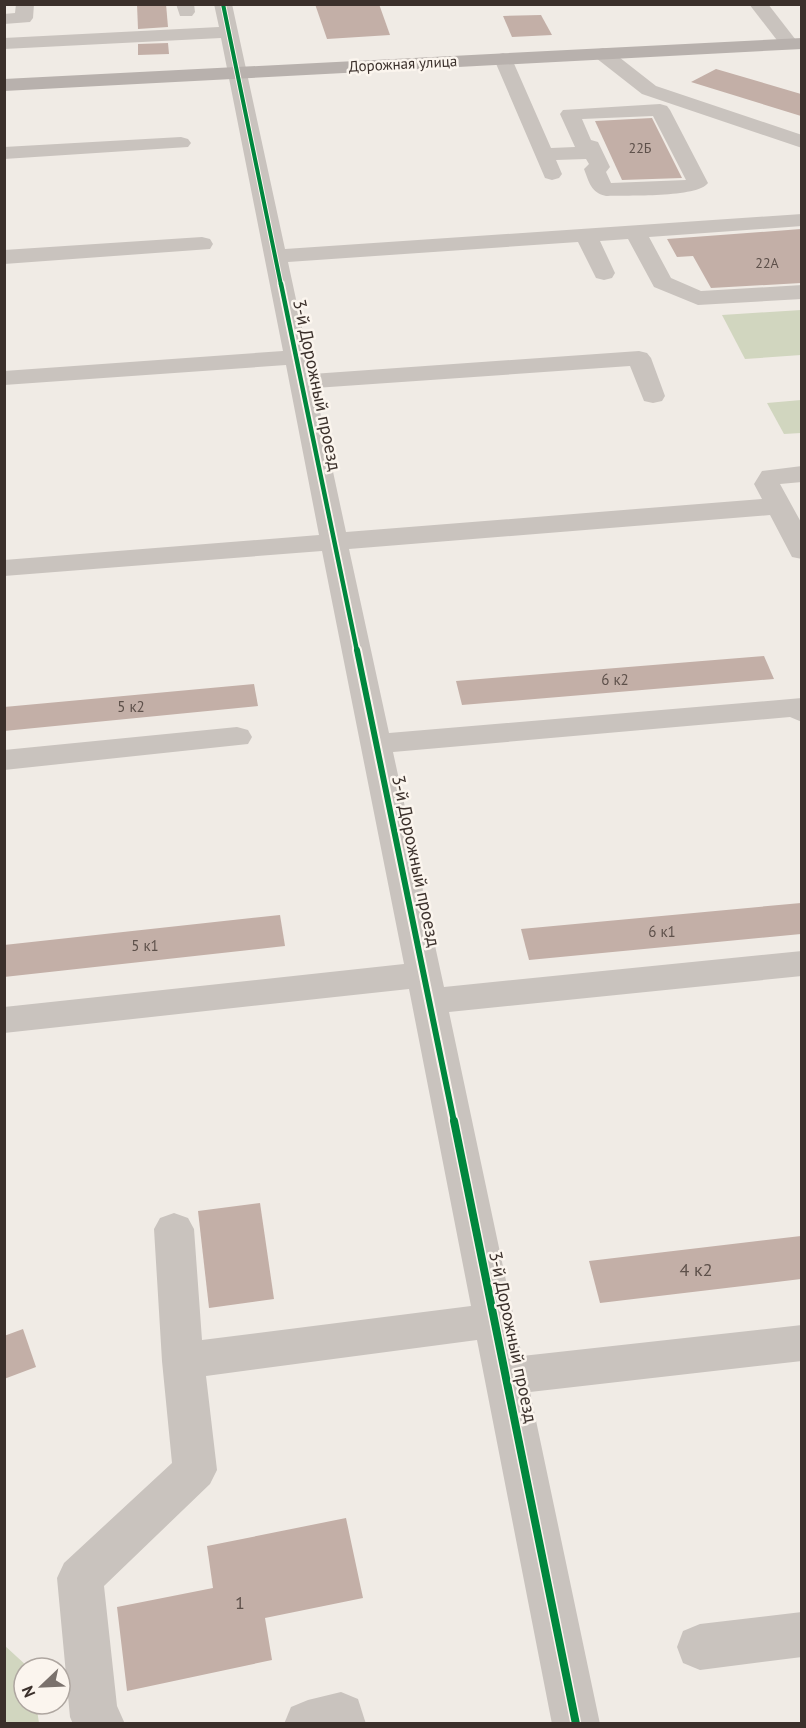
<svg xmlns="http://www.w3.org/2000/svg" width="806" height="1728" viewBox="0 0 806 1728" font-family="'PT Sans',sans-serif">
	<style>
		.green { fill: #d1d6bf }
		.building { fill: #c3afa7 }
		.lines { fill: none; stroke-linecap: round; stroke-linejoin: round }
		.minor { fill: #c9c3be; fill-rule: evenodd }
		.major { fill: #b8b1ad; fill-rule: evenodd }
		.cycleway-far3-casing { stroke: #fbf5ee; stroke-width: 6 }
		.cycleway-far2-casing { stroke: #fbf5ee; stroke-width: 8 }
		.cycleway-far1-casing { stroke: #fbf5ee; stroke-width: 10 }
		.cycleway-casing { stroke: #fbf5ee; stroke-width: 11 }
		.cycleway-far3 { stroke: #00873e; stroke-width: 4 }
		.cycleway-far2 { stroke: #00873e; stroke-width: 4.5 }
		.cycleway-far1 { stroke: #00873e; stroke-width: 6 }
		.cycleway { stroke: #00873e; stroke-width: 8 }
		.labels { text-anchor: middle; stroke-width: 5; stroke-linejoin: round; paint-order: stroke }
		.far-number-label { font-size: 14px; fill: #5d504a }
		.far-street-label { font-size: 15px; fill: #3b302b; stroke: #fbf5ee }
		.number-label { font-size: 15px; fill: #5d504a }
		.street-label { font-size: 18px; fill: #3b302b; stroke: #fbf5ee }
		.near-number-label { font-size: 18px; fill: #5d504a }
	</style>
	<rect width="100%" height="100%" fill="#f0ebe5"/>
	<g class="green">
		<path d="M 801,310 L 801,355 L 745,359 L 722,315 Z"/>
		<path d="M 801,400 L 801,433 L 784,434 L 767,403 Z"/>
		<path d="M 4,1645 L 28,1667 L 24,1668 L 24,1704 L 36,1704 L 39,1723 L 5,1723 Z"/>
	</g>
	<g class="building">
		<path d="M 137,4 L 166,4 L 168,27 L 138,29 Z"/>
		<path d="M 315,4 L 379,4 L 390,35 L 327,39 Z"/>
		<path d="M 541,15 L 552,35 L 512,37 L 503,16 Z"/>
		<path d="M 168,43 L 169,54 L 138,55 L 138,44 Z"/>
		<path d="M 716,69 L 801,94 L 801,116 L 691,82 Z"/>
		<path d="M 652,118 L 682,178 L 622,180 L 595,121 Z"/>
		<path d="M 801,229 L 801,283 L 711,288 L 693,256 L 677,257 L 667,239 Z"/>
		<path d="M 764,656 L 774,679 L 462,705 L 456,681 Z"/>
		<path d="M 254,684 L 258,706 L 4,731 L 4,707 Z"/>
		<path d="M 801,903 L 801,934 L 529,960 L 521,929 Z"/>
		<path d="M 280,915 L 285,946 L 4,977 L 4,945 Z"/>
		<path d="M 260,1203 L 274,1299 L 209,1308 L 198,1211 Z"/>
		<path d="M 801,1236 L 801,1279 L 600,1303 L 589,1261 Z"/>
		<path d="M 23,1329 L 36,1367 L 4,1379 L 4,1336 Z"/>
		<path d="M 346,1518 L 363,1598 L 265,1618 L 272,1660 L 127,1691 L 117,1607 L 213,1588 L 207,1546 Z"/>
	</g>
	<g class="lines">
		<g class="minor">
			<path d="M 16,4 L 34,4 L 33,18 L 30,22 L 4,24 L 4,14 L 15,13 Z"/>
			<path d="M 176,4 L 194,4 L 195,12 L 192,16 L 180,16 Z"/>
			<path d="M 214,4 L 232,4 L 285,249 L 802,214 L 802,226 L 649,237 L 671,278 L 701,291 L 802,285 L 802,299 L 698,305 L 654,287 L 628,239 L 600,241 L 615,273 L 612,278 L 604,280 L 596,278 L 578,242 L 288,262 L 312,374 L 639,351 L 647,353 L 651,358 L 665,396 L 662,401 L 653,403 L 644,401 L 630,366 L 315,388 L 346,532 L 762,499 L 754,484 L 762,471 L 802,466 L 802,482 L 780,484 L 802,524 L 802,559 L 792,557 L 770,515 L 349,549 L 389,733 L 802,698 L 802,722 L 790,717 L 393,752 L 444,987 L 802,951 L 802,976 L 449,1012 L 522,1356 L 802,1325 L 802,1361 L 530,1392 L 600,1724 L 552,1724 L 477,1340 L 206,1376 L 217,1470 L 210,1484 L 104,1586 L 117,1706 L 125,1724 L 73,1724 L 70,1717 L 57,1578 L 64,1563 L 172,1463 L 162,1361 L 154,1229 L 160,1218 L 174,1213 L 188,1218 L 194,1229 L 202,1340 L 471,1306 L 409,989 L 4,1033 L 4,1007 L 404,964 L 322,551 L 4,576 L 4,560 L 319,535 L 286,365 L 4,385 L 4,371 L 283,351 L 221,38 L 4,49 L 4,38 L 219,27 Z"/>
			<path d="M 749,4 L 768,4 L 799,44 L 797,48 L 783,48 Z"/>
			<path d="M 603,48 L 610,50 L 656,86 L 802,135 L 802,148 L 642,94 L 596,58 L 594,54 L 596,50 Z"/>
			<path d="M 503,53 L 510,55 L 512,59 L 551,148 L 575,147 L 560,114 L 563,110 L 660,104 L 667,106 L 670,110 L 708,183 C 698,198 626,195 606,196 C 591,193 589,182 584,169 L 589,164 L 586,159 L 556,160 L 562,174 L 559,178 L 552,180 L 545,178 L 494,59 L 496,55 ZM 653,116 L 686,180 L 611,183 L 606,172 L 610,167 L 598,142 L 591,140 L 582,119 Z"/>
			<path d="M 181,137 L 188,139 L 191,143 L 188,147 L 4,159 L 4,147 Z"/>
			<path d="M 202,237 L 210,239 L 213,244 L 210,249 L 4,264 L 4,250 Z"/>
			<path d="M 237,727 L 248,730 L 252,737 L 248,744 L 4,770 L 4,750 Z"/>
			<path d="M 802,1612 L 802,1657 L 700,1670 L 683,1663 L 677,1647 L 683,1631 L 700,1624 Z"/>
			<path d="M 341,1692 L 358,1699 L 366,1724 L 284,1724 L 291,1707 L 308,1700 Z"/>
		</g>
		<path class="major" d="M 802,38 L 802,49 L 4,91 L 4,79 Z"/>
		<g class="cycleway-far3-casing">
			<path id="cycleway-far3" d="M 223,4 L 281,285"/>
		</g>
		<g class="cycleway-far2-casing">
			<path id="cycleway-far2" d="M 281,284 L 357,651"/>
		</g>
		<g class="cycleway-far1-casing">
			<path id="cycleway-far1" d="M 357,650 L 454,1122"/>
		</g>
		<g class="cycleway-casing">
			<path id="cycleway" d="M 454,1121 L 576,1724"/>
		</g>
		<use href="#cycleway-far3" class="cycleway-far3"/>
		<use href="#cycleway-far2" class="cycleway-far2"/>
		<use href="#cycleway-far1" class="cycleway-far1"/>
		<use href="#cycleway" class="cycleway"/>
	</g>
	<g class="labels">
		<g class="far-number-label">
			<text x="640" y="153">22Б</text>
			<text x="767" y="268">22А</text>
		</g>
		<g class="far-street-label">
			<text transform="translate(403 64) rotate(-3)" y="5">Дорожная улица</text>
		</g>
		<g class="number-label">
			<text x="615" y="685">6 к2</text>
			<text x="131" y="712">5 к2</text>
			<text x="662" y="937">6 к1</text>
			<text x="145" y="951">5 к1</text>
		</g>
		<g class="street-label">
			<text transform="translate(317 385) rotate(78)" y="6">3-й Дорожный проезд</text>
			<text transform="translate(416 861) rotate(78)" y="6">3-й Дорожный проезд</text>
			<text transform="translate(513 1337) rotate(78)" y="6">3-й Дорожный проезд</text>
		</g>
		<g class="near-number-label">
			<text x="696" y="1276">4 к2</text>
			<text x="240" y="1609">1</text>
		</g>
	</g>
	<rect width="806" height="1728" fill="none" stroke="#3b302b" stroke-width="12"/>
	<g transform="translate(42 1686) rotate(247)"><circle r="28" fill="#fbf5ee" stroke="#aea6a0" stroke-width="1.5"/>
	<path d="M0-4.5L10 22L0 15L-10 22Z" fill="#7a716c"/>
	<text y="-9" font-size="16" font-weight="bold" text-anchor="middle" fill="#3b302b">N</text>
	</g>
</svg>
